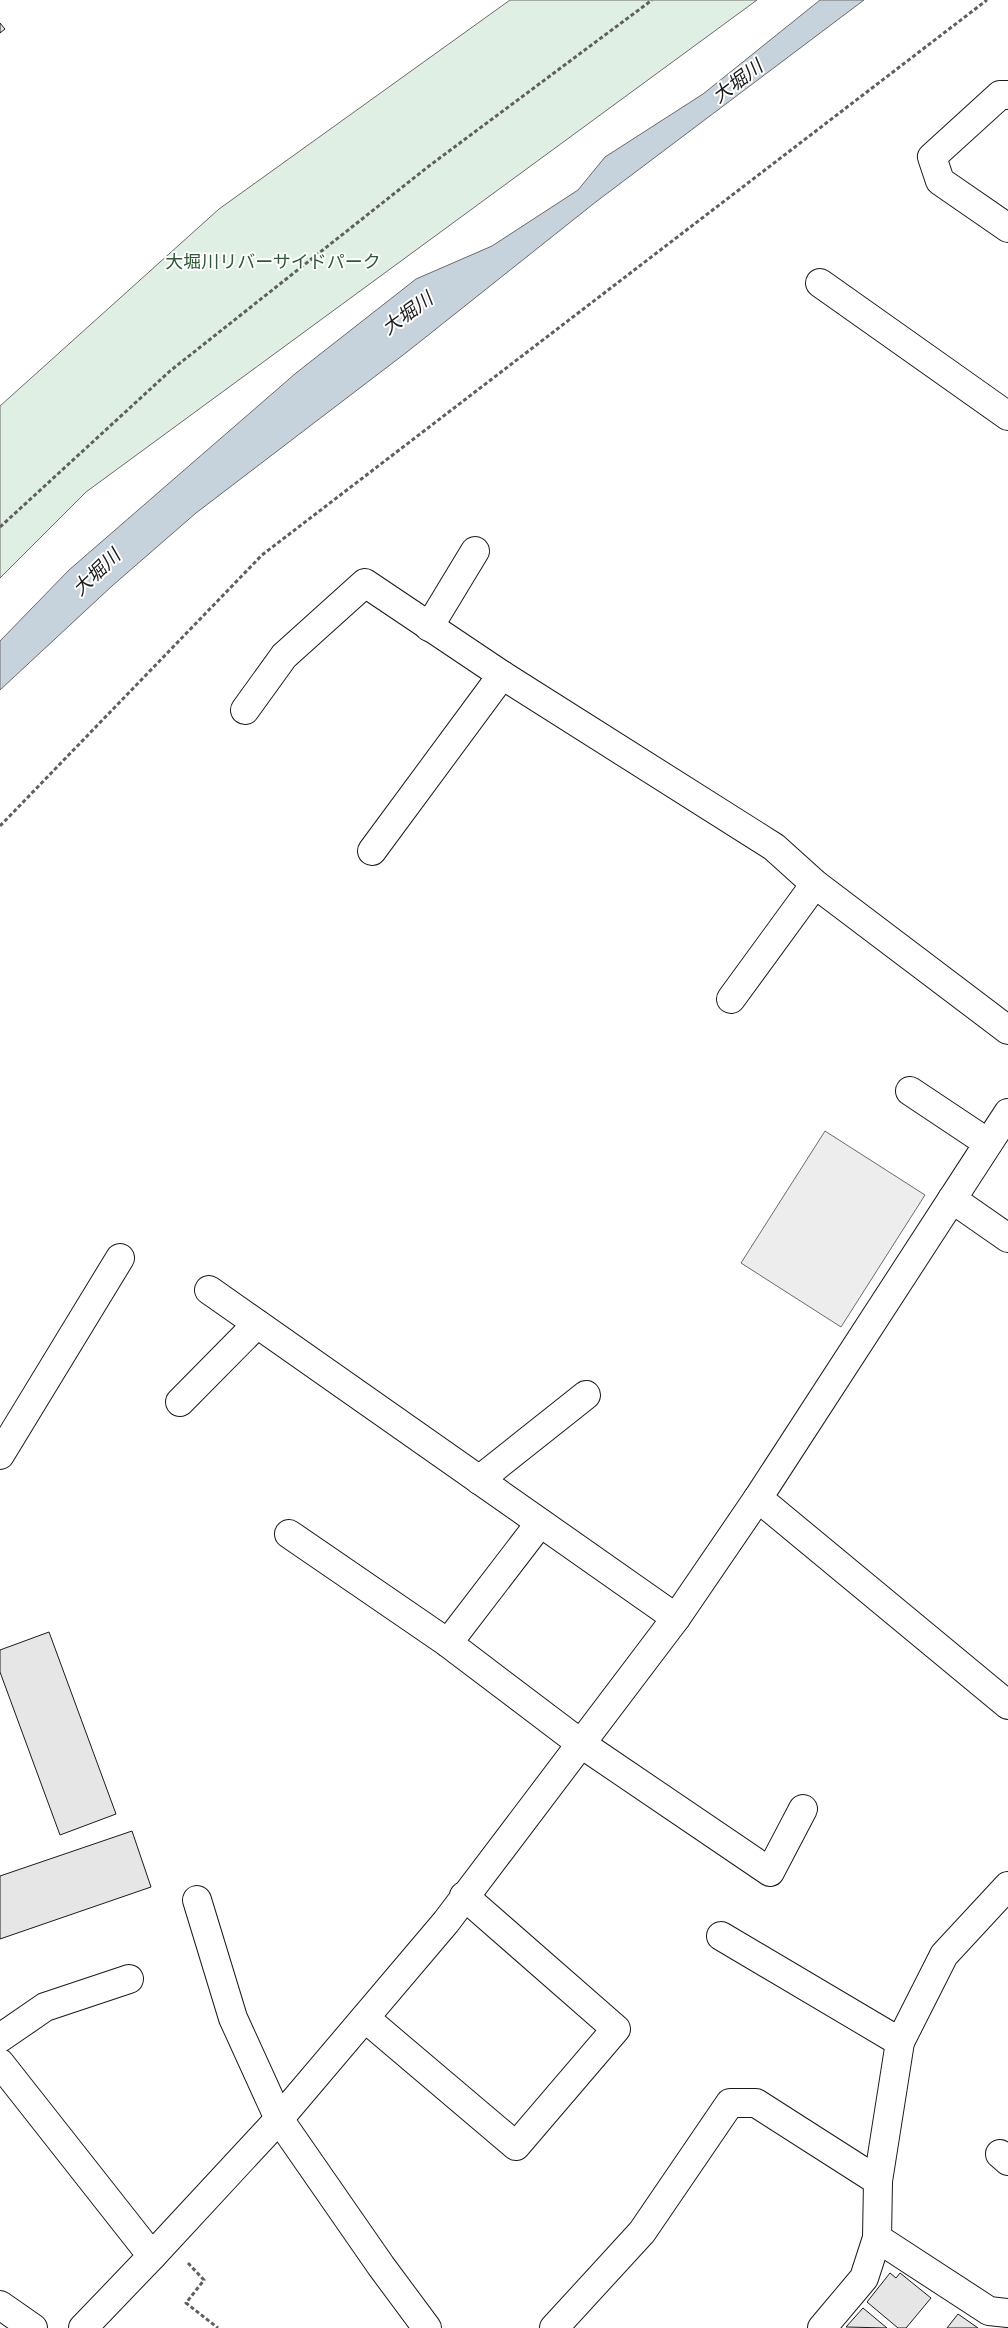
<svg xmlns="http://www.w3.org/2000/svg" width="1008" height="2328" viewBox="0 0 1008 2328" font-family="Ubuntu,'Noto Sans JP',sans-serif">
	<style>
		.green { fill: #e0efe3; stroke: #6a6a6a }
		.parking { fill: #ededed; stroke: #6a6a6a }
		.water { fill: #c6d2dc; stroke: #6a6a6a }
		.building { fill: #e6e6e6; stroke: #1a1a1a }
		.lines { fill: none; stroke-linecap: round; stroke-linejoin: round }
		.minor-casing { stroke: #1a1a1a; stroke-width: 30 }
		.path { stroke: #5f5f5f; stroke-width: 3; stroke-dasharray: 4 2.5; stroke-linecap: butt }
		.minor { stroke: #fff; stroke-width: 28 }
		.labels { text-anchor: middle; stroke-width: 4; stroke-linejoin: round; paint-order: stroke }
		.park-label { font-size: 18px; fill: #2b5a34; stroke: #fff }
		.water-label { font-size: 19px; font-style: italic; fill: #1a1a1a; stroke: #fff }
	</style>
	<rect width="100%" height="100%" fill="#fff"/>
	<path class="green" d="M 510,0 L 757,0 L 86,492 L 0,578 L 0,406 L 219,209 Z"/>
	<path class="parking" d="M 825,1131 L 925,1195 L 841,1327 L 741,1263 Z"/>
	<path class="water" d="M 820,0 L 864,0 L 597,201 L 407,352 L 196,513 L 112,586 L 0,690 L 0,641 L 69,570 L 296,373 L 416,279 L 492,246 L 578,190 L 605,157 L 703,94 Z"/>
	<g class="building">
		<path d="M 0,23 L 5,29 L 0,33 Z"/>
		<path d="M 49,1632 L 116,1814 L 60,1835 L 0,1672 L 0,1650 Z"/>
		<path d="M 132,1831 L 151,1887 L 0,1939 L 0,1876 Z"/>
		<path d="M 890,2273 L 896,2278 L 900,2273 L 931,2298 L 906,2328 L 898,2328 L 867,2302 Z"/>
		<path d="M 863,2308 L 887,2328 L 846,2327 Z"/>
		<path d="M 958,2314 L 978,2328 L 947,2328 Z"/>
	</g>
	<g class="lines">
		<g class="minor-casing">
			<g id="minor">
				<path d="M 1008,95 L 1000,95 L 932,157 L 940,181 L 1008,228"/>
				<path d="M 820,283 L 1008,416"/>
				<path d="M 429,627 L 475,551"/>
				<path d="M 245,710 L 284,656 L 365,583 L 502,675 L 774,847 L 815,884 L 1008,1030"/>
				<path d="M 372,851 L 502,675"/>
				<path d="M 731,999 L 815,884"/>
				<path d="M 910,1091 L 988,1143"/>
				<path d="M 952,1199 L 1008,1238"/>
				<path d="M 209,1290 L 676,1618"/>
				<path d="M 180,1402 L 257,1324"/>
				<path d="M 0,1455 L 120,1258"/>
				<path d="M 479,1480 L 586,1395"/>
				<path d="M 758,1498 L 1008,1705"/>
				<path d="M 289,1534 L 448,1643 L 580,1743 L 770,1872 L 803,1809"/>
				<path d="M 448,1643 L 540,1523"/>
				<path d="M 197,1900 L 233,2018 L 279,2119 L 381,2266 L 427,2328"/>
				<path d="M 721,1936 L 900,2042"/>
				<path d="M 365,2018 L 516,2146 L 616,2029 L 464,1896"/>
				<path d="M 0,2038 L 45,2007 L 129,1979"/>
				<path d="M 0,2063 L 152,2256"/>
				<path d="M 1000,2154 L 1008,2161"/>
				<path d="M 877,2238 L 989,2311 L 1008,2313"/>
				<path d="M 0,2305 L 33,2328"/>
				<path d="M 83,2328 L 152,2256 L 279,2119 L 446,1922 L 676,1618 L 758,1498 L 1008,1113"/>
				<path d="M 554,2328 L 642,2232 L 730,2103 L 756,2103 L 878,2181"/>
				<path d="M 822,2328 L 864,2278 L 877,2238 L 878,2181 L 900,2042 L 944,1955 L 1008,1886"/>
			</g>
		</g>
		<g class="path">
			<path d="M 0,527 L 170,371 L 429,166 L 652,0"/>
			<path d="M 0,826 L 262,555 L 987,0"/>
			<path d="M 188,2263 L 204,2280 L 186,2303 L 218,2328"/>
		</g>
		<use href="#minor" class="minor"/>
	</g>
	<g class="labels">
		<g class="park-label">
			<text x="273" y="268">大堀川リバーサイドパーク</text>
		</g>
		<g class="water-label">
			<text transform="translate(737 81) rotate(-37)" y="7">大堀川</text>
			<text transform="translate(407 313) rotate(-36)" y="7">大堀川</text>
			<text transform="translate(96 572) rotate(-44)" y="7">大堀川</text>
		</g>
	</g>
</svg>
